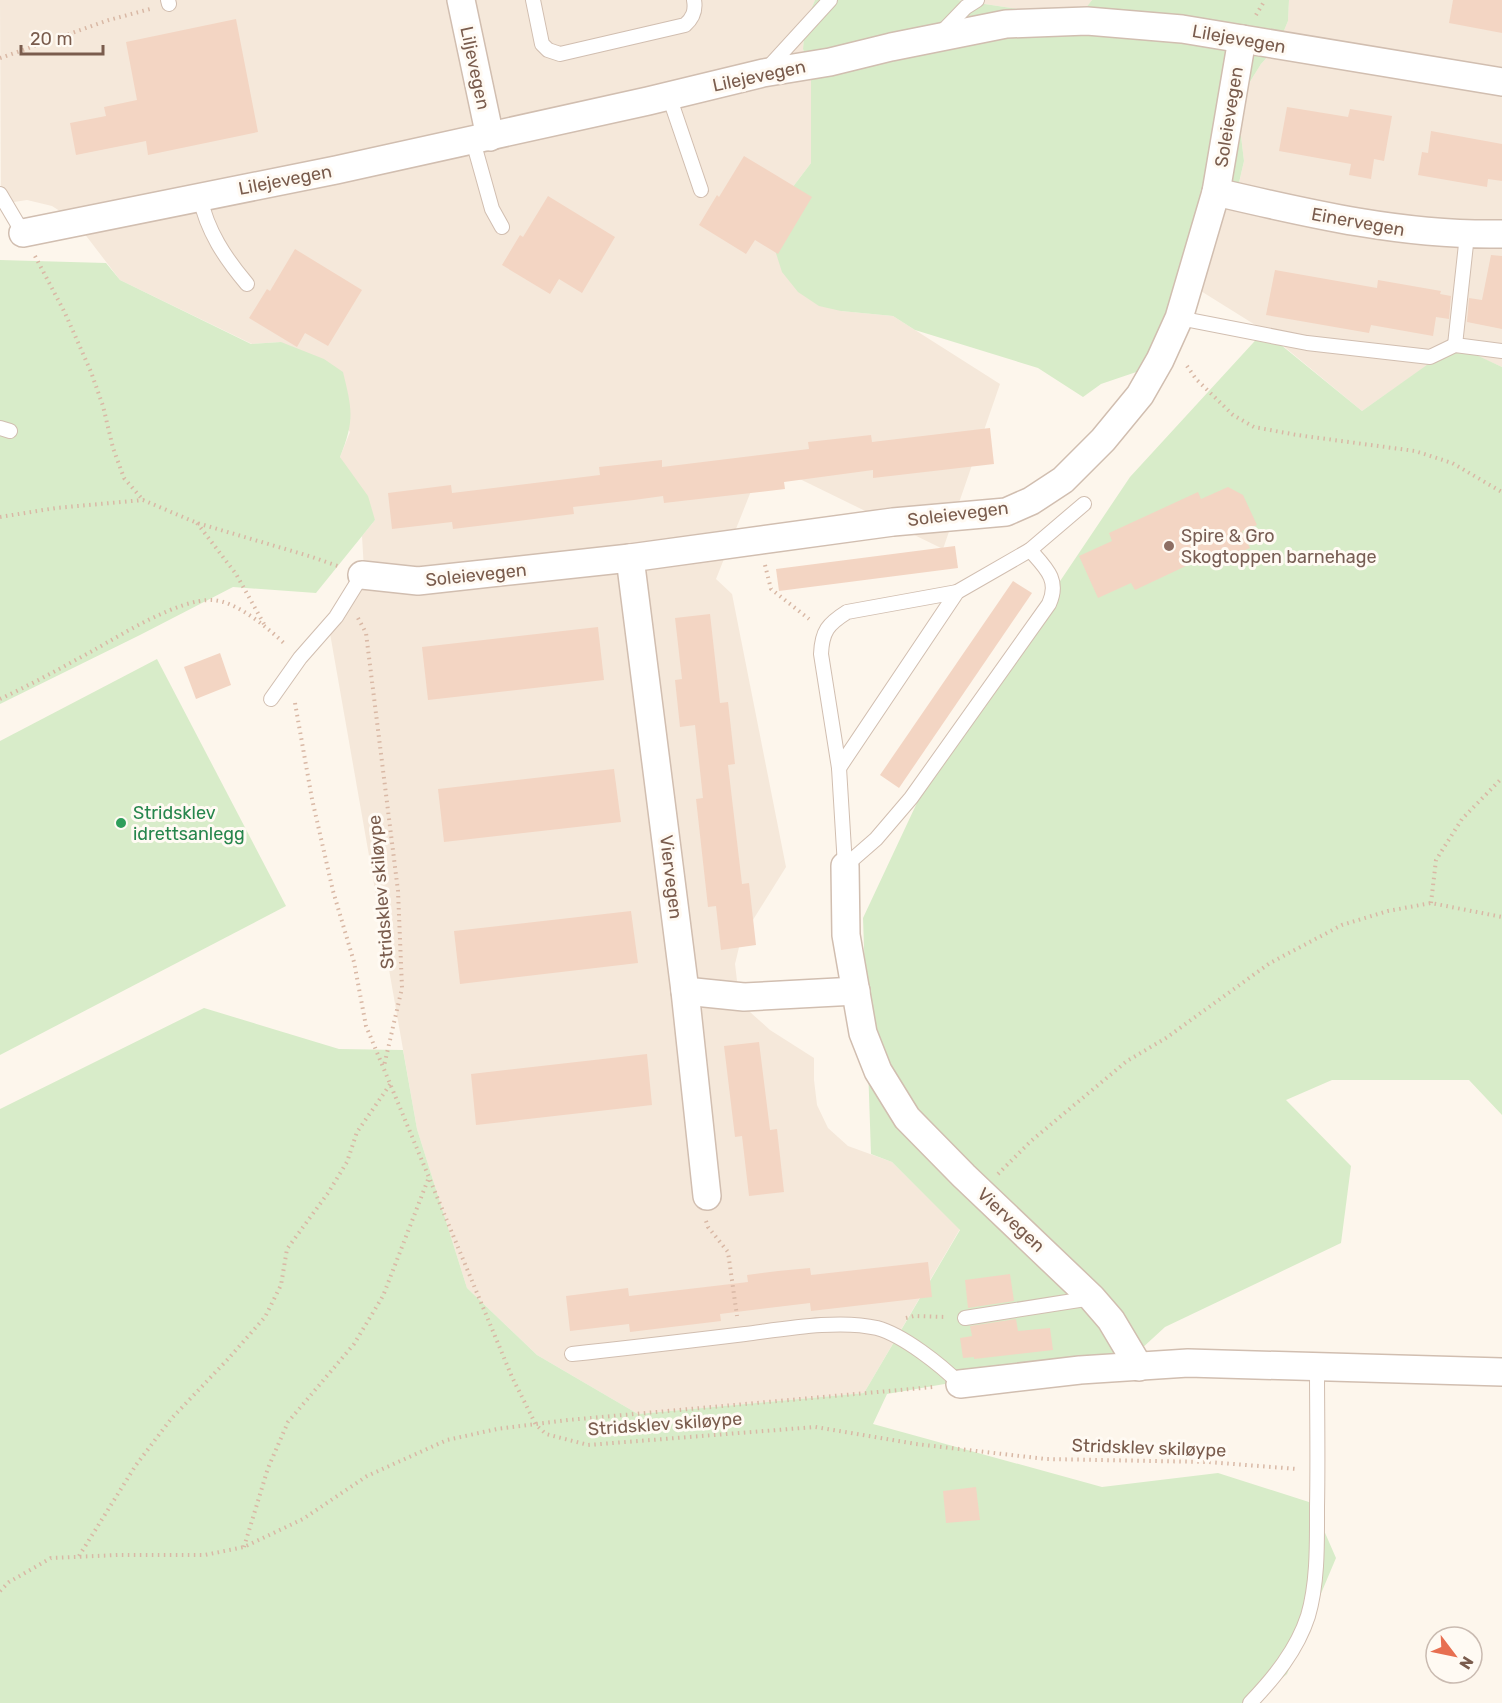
<svg xmlns="http://www.w3.org/2000/svg" width="1502" height="1703" viewBox="0 0 1502 1703" font-family="Rubik,sans-serif">
	<style>
		.residential { fill: #f5e8da }
		.green { fill: #d8ecc9 }
		.building { fill: #f3d5c3 }
		.lines { fill: none; stroke-linecap: round; stroke-linejoin: round }
		.lane-casing { stroke: #d1beb0; stroke-width: 16 }
		.street-casing { stroke: #d1beb0; stroke-width: 30 }
		.path { stroke: #d9b8a5; stroke-width: 4; stroke-dasharray: 1.5 4.5; stroke-linecap: butt }
		.lane { stroke: #fff; stroke-width: 14 }
		.street { stroke: #fff; stroke-width: 27 }
		.education-dot { fill: #8d6e63; stroke: #fffaf3; stroke-width: 2 }
		.leisure-dot { fill: #2e9e5b; stroke: #fffaf3; stroke-width: 2 }
		.labels { text-anchor: middle; stroke-width: 6; stroke-linejoin: round; paint-order: stroke }
		.street-label { font-size: 18px; fill: #7a5c4d; stroke: #fffaf3 }
		.education-label { font-size: 18px; fill: #785e54; stroke: #fffaf3; text-anchor: start }
		.leisure-label { font-size: 18px; fill: #27864d; stroke: #fffaf3; text-anchor: start }
	</style>
	<rect width="100%" height="100%" fill="#fdf6ec"/>
	<g class="residential">
		<path d="M 0,0 L 815,0 L 805,24 L 803,49 L 811,74 L 811,163 L 789,192 L 841,311 L 893,316 L 1000,384 L 943,549 L 763,461 L 716,579 L 732,594 L 786,867 L 741,939 L 735,964 L 738,989 L 750,1012 L 770,1030 L 814,1058 L 814,1080 L 817,1105 L 828,1128 L 848,1146 L 892,1162 L 960,1229 L 864,1393 L 638,1414 L 537,1355 L 467,1288 L 417,1129 L 328,622 L 364,570 L 362,536 L 375,520 L 340,457 L 350,432 L 281,342 L 252,344 L 120,280 L 74,220 L 52,206 L 27,200 L 1,204 Z"/>
		<path d="M 958,0 L 1092,0 L 1079,18 Z"/>
		<path d="M 1289,0 L 1502,0 L 1502,367 L 1455,346 L 1362,411 L 1265,331 L 1188,283 L 1209,232 L 1238,187 L 1244,161 L 1241,136 L 1230,114 L 1261,64 L 1278,45 L 1288,21 Z"/>
	</g>
	<g class="green">
		<path d="M 815,0 L 958,0 L 1078,18 L 1092,0 L 1289,0 L 1288,21 L 1278,45 L 1261,64 L 1230,114 L 1241,136 L 1244,161 L 1238,187 L 1220,214 L 1151,367 L 1101,384 L 1083,397 L 1038,368 L 915,330 L 893,316 L 841,311 L 819,306 L 798,292 L 782,272 L 774,247 L 789,192 L 811,163 L 811,74 L 803,49 L 805,24 Z"/>
		<path d="M 0,260 L 106,263 L 120,280 L 251,344 L 281,342 L 324,359 L 343,372 C 352,409 355,420 340,457 L 368,496 L 375,520 L 316,593 L 233,587 L 140,635 L 0,704 Z"/>
		<path d="M 1264,331 L 1362,411 L 1455,345 L 1502,367 L 1502,1115 L 1469,1080 L 1332,1080 L 1286,1100 L 1351,1166 L 1341,1243 L 1165,1327 L 1140,1350 L 887,1394 L 873,1424 L 1102,1487 L 1218,1473 L 1312,1503 L 1336,1558 L 1287,1674 L 1253,1703 L 0,1703 L 0,1109 L 204,1008 L 339,1049 L 403,1050 L 417,1129 L 467,1288 L 537,1355 L 638,1414 L 864,1393 L 960,1230 L 892,1162 L 871,1154 L 863,918 L 930,775 L 1130,477 Z"/>
		<path d="M 157,659 L 286,906 L 0,1055 L 0,741 Z"/>
	</g>
	<g class="building">
		<path d="M 1453,0 L 1502,0 L 1502,33 L 1449,23 Z"/>
		<path d="M 236,19 L 258,132 L 148,155 L 146,141 L 76,155 L 70,123 L 106,116 L 104,107 L 137,100 L 126,42 Z"/>
		<path d="M 1287,107 L 1348,117 L 1350,109 L 1392,116 L 1384,161 L 1374,159 L 1371,179 L 1349,175 L 1351,164 L 1279,151 Z"/>
		<path d="M 1431,131 L 1502,144 L 1502,181 L 1488,179 L 1487,187 L 1418,175 L 1422,152 L 1428,153 Z"/>
		<path d="M 744,156 L 812,197 L 778,254 L 755,240 L 746,254 L 699,225 L 717,195 L 719,197 Z"/>
		<path d="M 548,196 L 615,237 L 582,293 L 559,279 L 550,294 L 502,265 L 520,235 L 523,237 Z"/>
		<path d="M 295,249 L 362,290 L 328,346 L 305,333 L 297,347 L 249,318 L 267,289 L 270,291 Z"/>
		<path d="M 1491,255 L 1502,256 L 1502,329 L 1467,322 L 1469,298 L 1482,300 Z"/>
		<path d="M 1275,270 L 1377,288 L 1378,280 L 1441,291 L 1440,294 L 1451,296 L 1449,319 L 1436,317 L 1433,336 L 1371,325 L 1369,333 L 1266,315 Z"/>
		<path d="M 990,428 L 994,464 L 873,478 L 873,470 L 784,482 L 785,489 L 664,503 L 663,496 L 634,500 L 573,507 L 574,514 L 453,529 L 452,522 L 392,529 L 388,493 L 451,485 L 452,493 L 600,475 L 599,467 L 662,460 L 662,467 L 809,449 L 808,442 L 871,435 L 872,442 Z"/>
		<path d="M 1228,487 L 1243,495 L 1257,525 L 1242,531 L 1250,548 L 1226,558 L 1222,549 L 1135,590 L 1131,583 L 1098,598 L 1079,556 L 1112,541 L 1109,533 L 1198,492 L 1201,499 Z"/>
		<path d="M 955,546 L 958,568 L 779,591 L 776,569 Z"/>
		<path d="M 1013,581 L 1032,593 L 899,788 L 880,775 Z"/>
		<path d="M 710,614 L 720,703 L 728,702 L 735,764 L 728,765 L 742,884 L 749,883 L 756,945 L 721,950 L 716,906 L 708,907 L 696,799 L 703,798 L 695,725 L 680,727 L 675,680 L 682,679 L 675,618 Z"/>
		<path d="M 598,627 L 604,680 L 428,700 L 422,647 Z"/>
		<path d="M 220,653 L 231,685 L 196,699 L 184,667 Z"/>
		<path d="M 614,769 L 621,822 L 444,842 L 438,789 Z"/>
		<path d="M 631,911 L 638,963 L 460,984 L 454,931 Z"/>
		<path d="M 759,1042 L 770,1130 L 777,1129 L 784,1192 L 749,1196 L 742,1136 L 735,1137 L 724,1046 Z"/>
		<path d="M 647,1054 L 652,1105 L 476,1125 L 471,1074 Z"/>
		<path d="M 928,1262 L 932,1297 L 811,1311 L 810,1303 L 720,1314 L 721,1321 L 630,1332 L 629,1324 L 570,1331 L 566,1296 L 628,1288 L 629,1296 L 748,1282 L 747,1275 L 778,1271 L 810,1268 L 811,1275 Z"/>
		<path d="M 1010,1274 L 1014,1301 L 968,1308 L 965,1280 Z"/>
		<path d="M 1016,1319 L 1018,1331 L 1050,1328 L 1053,1350 L 974,1359 L 974,1357 L 963,1358 L 960,1338 L 972,1336 L 970,1326 Z"/>
		<path d="M 976,1487 L 980,1520 L 946,1523 L 943,1491 Z"/>
	</g>
	<g class="lines">
		<g class="lane-casing">
			<g id="lane">
				<path d="M 168,0 L 169,4"/>
				<path d="M 533,0 L 542,44 L 548,50 L 560,54 L 685,25 C 693,18 696,11 694,0"/>
				<path d="M 940,34 L 966,7 L 977,0"/>
				<path d="M 767,69 L 830,0"/>
				<path d="M 669,96 L 701,190"/>
				<path d="M 473,141 L 492,209 L 502,227"/>
				<path d="M 0,194 L 23,233"/>
				<path d="M 200,197 C 207,231 225,258 247,284"/>
				<path d="M 1179,318 L 1307,343 L 1430,357 L 1455,345 L 1502,351"/>
				<path d="M 1455,345 L 1467,235"/>
				<path d="M 0,428 L 10,431"/>
				<path d="M 271,699 L 300,658 L 336,617 L 362,575"/>
				<path d="M 839,768 L 957,592 L 1030,550 L 1084,504"/>
				<path d="M 845,866 L 876,839 L 911,798 L 1049,604 C 1060,580 1046,568 1030,550"/>
				<path d="M 845,866 L 839,768 L 821,654 C 822,631 828,624 847,612 L 957,592"/>
				<path d="M 965,1318 L 1092,1298"/>
				<path d="M 572,1354 C 629,1348 687,1341 745,1334 C 784,1329 839,1319 877,1328 C 903,1335 941,1365 960,1384"/>
				<path d="M 1250,1703 C 1274,1678 1297,1650 1308,1616 C 1318,1582 1317,1542 1317,1507 C 1318,1460 1317,1413 1317,1365"/>
			</g>
		</g>
		<g class="street-casing">
			<g id="street">
				<path d="M 461,0 L 490,137"/>
				<path d="M 1216,192 C 1310,214 1405,236 1502,234"/>
				<path d="M 23,233 L 336,170 L 648,101 L 763,73 L 830,62 L 891,47 L 1006,24 L 1087,21 L 1182,29 L 1502,82"/>
				<path d="M 630,558 L 685,991 L 707,1196"/>
				<path d="M 362,575 L 418,581 L 630,558 L 893,522 L 1006,512 L 1031,501 L 1063,480 L 1103,440 L 1140,395 L 1160,360 L 1179,318 L 1216,192 L 1242,39"/>
				<path d="M 845,866 L 846,935 L 863,1033 L 878,1071 L 907,1118 L 964,1176 L 1092,1298 L 1111,1320 L 1139,1367"/>
				<path d="M 685,991 L 744,997 L 856,991"/>
				<path d="M 960,1384 L 1080,1370 L 1188,1363 L 1502,1372"/>
			</g>
		</g>
		<g class="path">
			<path d="M 1256,15 L 1265,0"/>
			<path d="M 0,58 L 109,20 L 150,9"/>
			<path d="M 35,256 L 65,313 L 91,372 L 103,406 L 113,448 L 124,478 L 143,500"/>
			<path d="M 1187,366 L 1196,379 L 1233,415 L 1254,427 L 1297,435 L 1415,451 L 1452,463 L 1502,492"/>
			<path d="M 0,517 L 56,508 L 143,500 L 197,523 L 309,556 L 338,566"/>
			<path d="M 197,523 L 236,574 L 264,624"/>
			<path d="M 765,565 L 771,589 L 809,619"/>
			<path d="M 358,618 L 366,633 L 398,891 L 402,988 L 384,1066"/>
			<path d="M 0,699 C 32,684 63,667 94,650 C 124,633 179,599 212,600 C 237,601 269,629 286,645"/>
			<path d="M 295,703 L 312,799 L 333,891 L 354,962 L 366,1026 L 512,1377 L 536,1425 L 546,1434 L 588,1445 L 815,1427 L 916,1444 L 1046,1459 L 1208,1462 L 1297,1469"/>
			<path d="M 1431,903 L 1436,860 L 1462,819 L 1502,778"/>
			<path d="M 998,1174 L 1031,1141 L 1127,1061 L 1166,1038 L 1270,963 L 1342,925 L 1388,911 L 1431,903 L 1502,917"/>
			<path d="M 706,1221 L 708,1227 L 728,1252 L 737,1316"/>
			<path d="M 906,1318 L 914,1316 L 946,1317"/>
			<path d="M 244,1547 L 268,1468 L 288,1422 L 354,1344 L 383,1296 L 429,1177"/>
			<path d="M 79,1556 L 136,1465 L 171,1419 L 229,1358 L 265,1317 L 281,1285 L 287,1249 L 328,1193 L 347,1162 L 357,1132 L 391,1083"/>
			<path d="M 0,1591 L 9,1582 L 51,1558 L 118,1555 L 205,1555 L 244,1547 L 303,1519 L 367,1476 L 447,1440 L 497,1429 L 568,1420 L 933,1387"/>
		</g>
		<use href="#lane" class="lane"/>
		<use href="#street" class="street"/>
	</g>
	<circle class="education-dot" cx="1169" cy="546" r="6"/>
	<circle class="leisure-dot" cx="121" cy="823" r="6"/>
	<g class="labels">
		<g class="street-label">
			<text transform="translate(1239 39) rotate(10)" y="6">Lilejevegen</text>
			<text transform="translate(475 68) rotate(78)" y="6">Liljevegen</text>
			<text transform="translate(759 76) rotate(-12)" y="6">Lilejevegen</text>
			<text transform="translate(1229 117) rotate(-81)" y="6">Soleievegen</text>
			<text transform="translate(285 180) rotate(-11)" y="6">Lilejevegen</text>
			<text transform="translate(1358 222) rotate(10)" y="6">Einervegen</text>
			<text transform="translate(958 514) rotate(-7)" y="6">Soleievegen</text>
			<text transform="translate(476 575) rotate(-6)" y="6">Soleievegen</text>
			<text transform="translate(671 877) rotate(83)" y="6">Viervegen</text>
			<text transform="translate(381 892) rotate(-95)" y="6">Stridsklev skiløype</text>
			<text transform="translate(1011 1220) rotate(43)" y="6">Viervegen</text>
			<text transform="translate(665 1424) rotate(-4)" y="6">Stridsklev skiløype</text>
			<text transform="translate(1149 1448) rotate(2)" y="6">Stridsklev skiløype</text>
		</g>
		<g class="education-label">
			<text x="1181" y="542">Spire &amp; Gro<tspan x="1181" dy="21">Skogtoppen barnehage</tspan></text>
		</g>
		<g class="leisure-label">
			<text x="133" y="819">Stridsklev<tspan x="133" dy="21">idrettsanlegg</tspan></text>
		</g>
	</g>
	<g transform="translate(1454 1655) rotate(122)"><circle r="28" fill="#fffaf3" stroke="#cabbb1" stroke-width="1.5"/>
	<path d="M0-4.5L10 22L0 15L-10 22Z" fill="#e76f51"/>
	<text y="-9" font-size="16" font-weight="bold" text-anchor="middle" fill="#7a5c4d">N</text>
	</g>
	<path d="M21 45v9h82v-9" fill="none" stroke="#7a5c4d" stroke-width="3"/>
	<text x="30" y="45" font-size="18" fill="#7a5c4d" stroke="#fffaf3" stroke-width="4.5" paint-order="stroke">20 m</text>
</svg>
